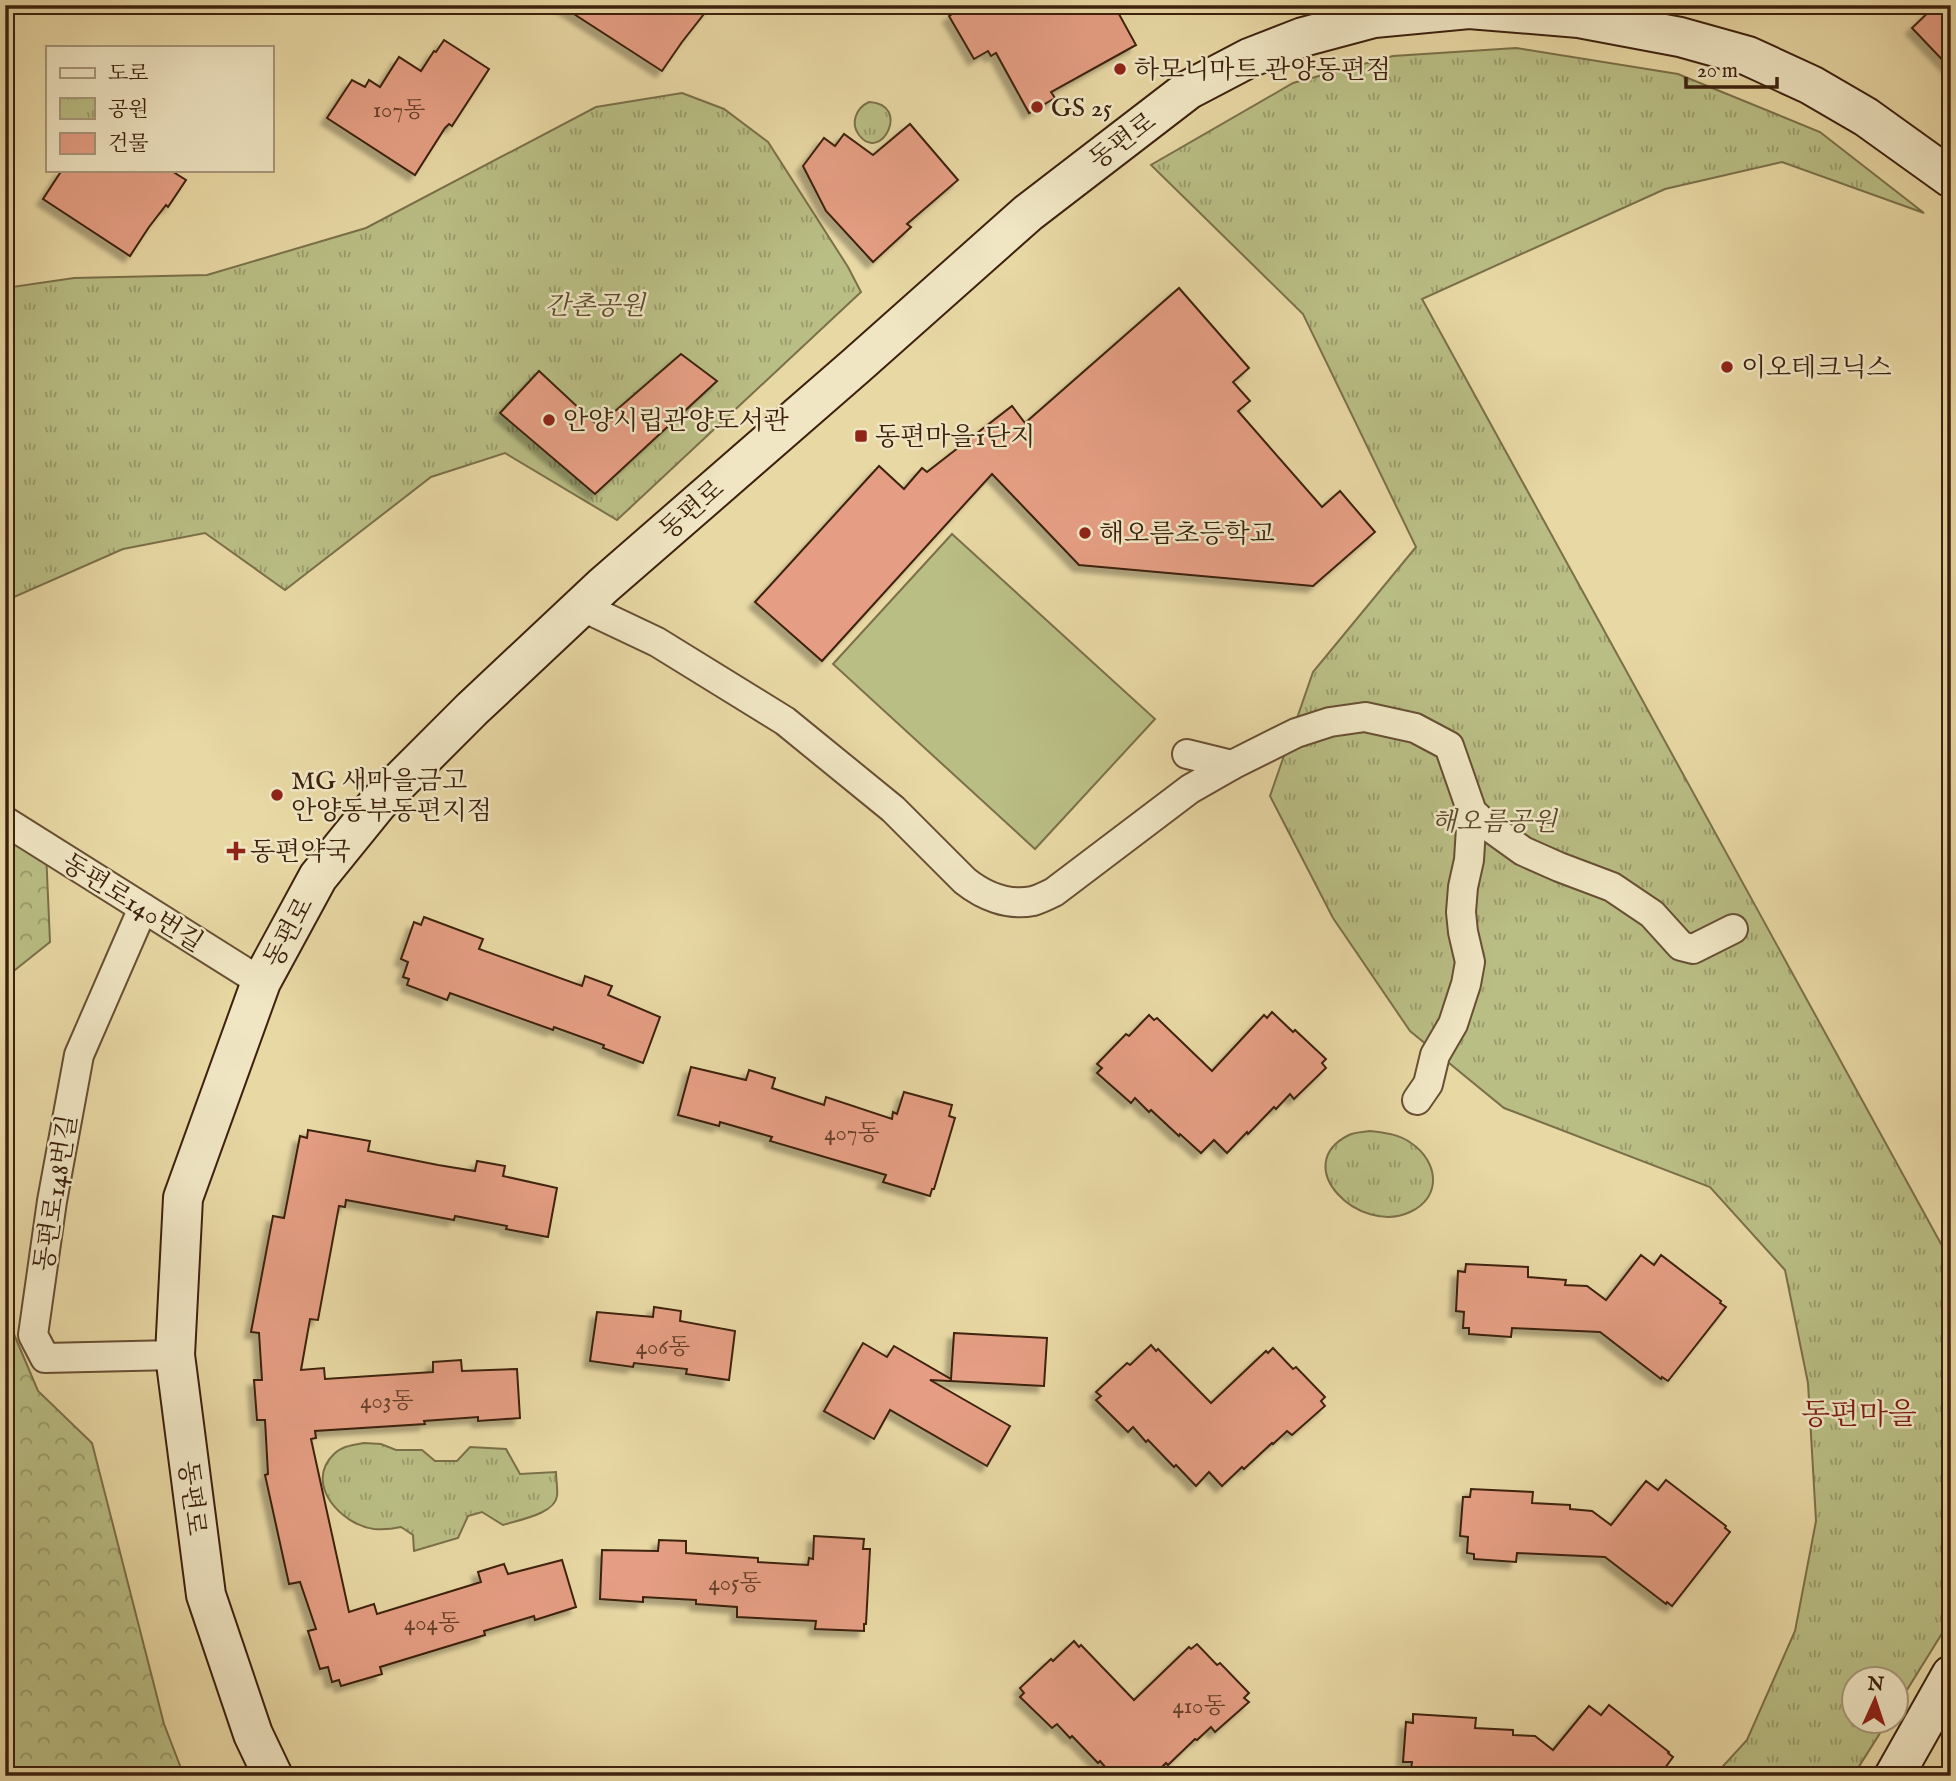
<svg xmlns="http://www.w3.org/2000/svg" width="1956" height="1781" viewBox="0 0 1956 1781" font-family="'IM FELL English','Noto Serif KR',serif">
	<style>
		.forest { fill: url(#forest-crowns); stroke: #7b7049; stroke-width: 2 }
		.park { fill: url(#park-tufts); stroke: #7b7049; stroke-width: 2 }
		.pitch { fill: #b9be84; stroke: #7b7049; stroke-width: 2 }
		.building { fill: #e59e83; stroke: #3d210e; stroke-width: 2; filter: url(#shadow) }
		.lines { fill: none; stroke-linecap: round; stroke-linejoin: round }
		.street-casing { stroke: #684f34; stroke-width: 32 }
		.secondary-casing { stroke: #3d210e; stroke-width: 42 }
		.street { stroke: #f0e6c4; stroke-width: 28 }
		.secondary { stroke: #f0e6c4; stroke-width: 38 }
		.poi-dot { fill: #8f2418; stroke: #f0e6c4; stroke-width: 2.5 }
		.labels { text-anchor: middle; stroke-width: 5; stroke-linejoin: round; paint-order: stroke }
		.number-label { font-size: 23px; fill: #67402b }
		.poi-label { font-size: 26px; fill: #3d210e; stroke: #f0e6c4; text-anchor: start }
		.street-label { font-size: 26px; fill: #3d210e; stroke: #f0e6c4 }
		.park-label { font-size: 26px; font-style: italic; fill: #5c482c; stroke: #f0e6c4 }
		.quarter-label { font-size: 30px; fill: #7a1f14; stroke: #f0e6c4 }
	</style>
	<defs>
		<pattern id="forest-crowns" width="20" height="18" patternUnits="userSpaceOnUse" patternTransform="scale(1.75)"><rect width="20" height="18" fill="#b9be84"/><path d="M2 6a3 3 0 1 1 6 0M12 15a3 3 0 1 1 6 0" fill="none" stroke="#989a6a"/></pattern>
		<pattern id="park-tufts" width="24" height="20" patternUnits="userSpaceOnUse" patternTransform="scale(1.75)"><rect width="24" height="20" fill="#b9be84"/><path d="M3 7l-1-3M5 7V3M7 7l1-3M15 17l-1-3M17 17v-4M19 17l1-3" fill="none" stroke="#989a6a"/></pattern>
		<filter id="shadow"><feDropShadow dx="-6" dy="6" stdDeviation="2" flood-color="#0004"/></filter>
	</defs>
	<rect width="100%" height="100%" fill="#e8d8a4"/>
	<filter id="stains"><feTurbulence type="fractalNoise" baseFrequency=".00286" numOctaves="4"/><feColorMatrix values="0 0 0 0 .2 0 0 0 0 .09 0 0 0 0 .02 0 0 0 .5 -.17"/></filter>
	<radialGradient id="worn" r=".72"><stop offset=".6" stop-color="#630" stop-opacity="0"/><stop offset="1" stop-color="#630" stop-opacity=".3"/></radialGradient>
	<g class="forest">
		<path d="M 5,830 L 46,851 L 50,942 L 5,978 Z"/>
		<path d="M 5,1313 L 38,1391 L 92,1443 L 164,1724 L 184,1776 L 5,1776 Z"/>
	</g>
	<g class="park">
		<path d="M 1516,48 L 1678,74 L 1820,132 L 1924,213 L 1782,162 L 1665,189 L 1422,299 L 1951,1262 L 1951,1619 L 1897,1706 L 1896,1680 L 1854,1680 L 1854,1722 L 1887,1722 L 1853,1776 L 1714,1776 L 1747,1740 L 1795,1631 L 1816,1521 L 1808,1383 L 1785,1270 L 1710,1187 L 1504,1108 L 1410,1031 L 1333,918 L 1270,796 L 1313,672 L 1416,547 L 1303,314 L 1151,165 L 1293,83 L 1393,56 Z"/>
		<path d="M 682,93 L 724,109 L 768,142 L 848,267 L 861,292 L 617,520 L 505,453 L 431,477 L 285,590 L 205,533 L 123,549 L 5,601 L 5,288 L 74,278 L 207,275 L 366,228 L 596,107 Z"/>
		<path d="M 869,102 C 912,104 881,164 859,135 C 850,123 856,108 869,102 Z"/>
		<path d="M 1370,1131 C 1385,1133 1399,1134 1411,1143 C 1438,1161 1443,1197 1410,1212 C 1359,1236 1288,1165 1349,1135 C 1355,1132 1364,1132 1370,1131 Z"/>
		<path d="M 364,1443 L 381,1444 L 396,1450 L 422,1450 L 435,1461 L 457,1461 L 470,1447 L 506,1449 L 520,1474 L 556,1472 C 556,1480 558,1489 557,1496 C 555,1514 518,1520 503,1525 L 482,1512 L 468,1516 L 458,1538 L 414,1551 L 413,1535 L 401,1527 C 392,1529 384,1530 374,1529 C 342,1525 303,1484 334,1454 C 342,1446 353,1445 364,1443 Z"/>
	</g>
	<path class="pitch" d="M 952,534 L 1155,719 L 1035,849 L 833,664 Z"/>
	<g class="building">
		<path d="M 560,5 L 711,5 L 682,42 L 662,71 Z"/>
		<path d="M 968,5 L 1114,5 L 1136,45 L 1051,92 L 1055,98 L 1029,113 L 996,53 L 991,56 L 988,51 L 974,59 L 949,16 Z"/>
		<path d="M 1936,5 L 1951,5 L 1951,69 L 1912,28 Z"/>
		<path d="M 444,40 L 489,69 L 452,126 L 449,124 L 445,128 L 415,175 L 327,118 L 352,80 L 365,87 L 369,80 L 380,87 L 399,57 L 421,71 L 434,51 L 436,52 Z"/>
		<path d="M 910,124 L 958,180 L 907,224 L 911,227 L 873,262 L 826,211 L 803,166 L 824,138 L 835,146 L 844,134 L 873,155 Z"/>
		<path d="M 62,170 L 170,170 L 186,180 L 168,207 L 166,205 L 149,227 L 130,256 L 43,199 Z"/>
		<path d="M 1179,288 L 1249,368 L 1233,382 L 1250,401 L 1238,411 L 1322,507 L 1340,491 L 1375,532 L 1313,586 L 1079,565 L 992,474 L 822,661 L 755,602 L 879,466 L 904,489 L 922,468 L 927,472 L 1012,406 L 1025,423 Z"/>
		<path d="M 681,354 L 717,381 L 595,494 L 500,413 L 539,371 L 598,426 Z"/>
		<path d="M 424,917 L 483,939 L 479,949 L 582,986 L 585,976 L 612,986 L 608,995 L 660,1017 L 643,1063 L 603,1048 L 604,1045 L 554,1027 L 553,1030 L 450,993 L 447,1000 L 407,985 L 409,979 L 403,977 L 408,962 L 401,959 L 414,922 L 421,925 Z"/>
		<path d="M 1272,1012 L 1293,1032 L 1295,1030 L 1326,1059 L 1322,1063 L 1326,1068 L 1294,1099 L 1290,1094 L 1276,1109 L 1274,1107 L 1248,1134 L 1247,1132 L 1227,1153 L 1214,1140 L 1201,1153 L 1180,1134 L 1179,1136 L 1151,1110 L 1149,1112 L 1135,1098 L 1131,1103 L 1097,1073 L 1102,1068 L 1097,1064 L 1126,1034 L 1129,1036 L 1149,1015 L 1154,1020 L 1157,1018 L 1212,1071 L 1264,1015 L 1267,1018 Z"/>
		<path d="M 691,1067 L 746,1080 L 749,1070 L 775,1078 L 772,1088 L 824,1105 L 826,1097 L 892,1119 L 893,1112 L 897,1114 L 904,1092 L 952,1105 L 949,1116 L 955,1118 L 934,1189 L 932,1189 L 930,1196 L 883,1182 L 886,1175 L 770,1141 L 772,1137 L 720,1122 L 719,1126 L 678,1115 Z"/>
		<path d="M 308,1130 L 370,1141 L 368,1151 L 438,1165 L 475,1171 L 477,1161 L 505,1166 L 503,1176 L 557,1188 L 548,1237 L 506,1229 L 507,1226 L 455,1216 L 454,1220 L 346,1200 L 345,1207 L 339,1206 L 318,1320 L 310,1319 L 301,1370 L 324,1368 L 325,1379 L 433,1372 L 433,1362 L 461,1360 L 462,1371 L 517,1369 L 520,1418 L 478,1421 L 478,1417 L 424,1421 L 425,1424 L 315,1431 L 316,1438 L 311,1439 L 349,1612 L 374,1604 L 377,1614 L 481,1582 L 478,1572 L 504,1564 L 508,1574 L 562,1560 L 576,1607 L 535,1620 L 534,1616 L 484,1631 L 485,1635 L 380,1667 L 382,1674 L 341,1686 L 339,1680 L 332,1682 L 328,1667 L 320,1669 L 308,1631 L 316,1629 L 300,1582 L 289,1584 L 265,1475 L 268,1474 L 265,1420 L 257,1420 L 254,1380 L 262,1380 L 259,1333 L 251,1332 L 273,1216 L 284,1218 L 300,1136 L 307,1138 Z"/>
		<path d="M 1641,1255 L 1654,1265 L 1661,1255 L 1721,1301 L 1720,1303 L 1726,1307 L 1668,1381 L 1662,1377 L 1661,1379 L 1600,1332 L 1512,1328 L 1511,1337 L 1469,1334 L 1469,1328 L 1463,1328 L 1464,1312 L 1456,1311 L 1458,1271 L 1465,1272 L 1466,1264 L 1528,1267 L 1528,1277 L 1566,1280 L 1565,1285 L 1587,1286 L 1606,1300 Z"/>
		<path d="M 654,1307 L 681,1311 L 680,1321 L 735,1331 L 729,1380 L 686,1374 L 687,1369 L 634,1363 L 633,1367 L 590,1361 L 597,1312 L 653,1317 Z"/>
		<path d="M 954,1333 L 1047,1338 L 1044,1386 L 930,1380 L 1010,1426 L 987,1466 L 890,1410 L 874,1439 L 824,1411 L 863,1343 L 887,1357 L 894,1346 L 951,1379 Z"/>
		<path d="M 1151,1345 L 1156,1351 L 1158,1349 L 1211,1403 L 1266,1351 L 1268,1353 L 1273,1348 L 1293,1369 L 1296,1367 L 1325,1397 L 1321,1401 L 1325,1406 L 1292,1435 L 1287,1431 L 1273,1444 L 1272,1443 L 1244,1469 L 1242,1467 L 1222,1486 L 1209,1472 L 1196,1486 L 1176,1465 L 1174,1467 L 1148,1440 L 1146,1442 L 1133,1427 L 1128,1432 L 1096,1400 L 1101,1396 L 1096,1392 L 1127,1363 L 1130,1365 Z"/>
		<path d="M 1666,1480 L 1726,1526 L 1725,1528 L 1730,1532 L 1672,1606 L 1667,1602 L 1666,1604 L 1605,1557 L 1517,1553 L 1516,1562 L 1474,1559 L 1474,1554 L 1467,1553 L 1468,1537 L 1460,1536 L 1463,1497 L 1470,1497 L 1471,1489 L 1533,1492 L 1532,1503 L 1570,1505 L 1570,1509 L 1592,1511 L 1611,1525 L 1646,1481 L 1658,1490 Z"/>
		<path d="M 814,1536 L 864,1539 L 863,1549 L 870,1549 L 866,1624 L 864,1624 L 864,1631 L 815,1629 L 816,1621 L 737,1617 L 737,1607 L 696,1604 L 696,1600 L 643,1597 L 643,1602 L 600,1599 L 602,1550 L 658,1551 L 659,1540 L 686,1541 L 686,1553 L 758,1558 L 758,1562 L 808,1565 L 809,1558 L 813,1559 Z"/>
		<path d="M 1074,1641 L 1079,1647 L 1081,1645 L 1134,1700 L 1189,1647 L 1191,1649 L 1197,1644 L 1217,1665 L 1220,1663 L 1249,1693 L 1244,1698 L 1249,1702 L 1215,1732 L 1211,1727 L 1197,1740 L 1195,1739 L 1168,1765 L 1166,1763 L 1153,1776 L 1113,1776 L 1100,1761 L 1098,1763 L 1072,1736 L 1070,1738 L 1057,1724 L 1052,1728 L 1020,1697 L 1024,1693 L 1020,1688 L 1051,1659 L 1053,1661 Z"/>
		<path d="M 1609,1705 L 1669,1752 L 1668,1753 L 1673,1757 L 1659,1776 L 1410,1776 L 1412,1762 L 1403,1762 L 1406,1722 L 1413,1723 L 1413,1714 L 1476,1718 L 1475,1728 L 1513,1730 L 1513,1735 L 1535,1736 L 1553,1750 L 1589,1706 L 1601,1715 Z"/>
	</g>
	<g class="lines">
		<g class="street-casing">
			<g id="street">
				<path d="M 581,606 L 657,642 L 785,721 L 893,809 L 965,881 C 984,896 1008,906 1033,901 C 1040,899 1048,895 1054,892 L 1190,789 L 1232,765"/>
				<path d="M 1187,754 L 1232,765 L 1296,733 L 1330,722 L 1365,717 L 1415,728 L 1449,746 L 1472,812 L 1484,823 L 1523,851 L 1559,867 L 1612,887 L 1652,914 L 1681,946 L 1693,949 L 1733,929"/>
				<path d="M 5,821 L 261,982"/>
				<path d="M 143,908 L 79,1055 L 52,1201 L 33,1335 L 45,1358 L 175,1355"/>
				<path d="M 1417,1100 L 1428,1084 L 1435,1055 L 1453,1024 L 1466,984 L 1470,962 L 1463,932 L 1461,912 L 1463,887 L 1469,860 L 1472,812"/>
			</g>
		</g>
		<g class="secondary-casing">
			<g id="secondary">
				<path d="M 273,1776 L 253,1734 L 206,1595 L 175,1355 L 183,1198 L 261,982 L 318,877 L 378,803 L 472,709 L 603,586 L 857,365 L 1028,213 L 1188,90 L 1249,58 L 1303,37 L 1374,18 L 1469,9 L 1579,18 L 1680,37 L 1748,56 L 1811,85 L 1866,117 L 1951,178"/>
				<path d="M 1894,1776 L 1951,1675"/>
			</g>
		</g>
		<use href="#street" class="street"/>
		<use href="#secondary" class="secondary"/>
	</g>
	<g class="poi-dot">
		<circle cx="1120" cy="69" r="7"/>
		<circle cx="1037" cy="107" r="7"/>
		<circle cx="1727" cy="367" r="7"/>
		<circle cx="549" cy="420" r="7"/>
		<rect x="854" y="429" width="14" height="14" rx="3.5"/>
		<circle cx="1085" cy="533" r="7"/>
		<circle cx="277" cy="795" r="7"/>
		<path d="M232.5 840.5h7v7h7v7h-7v7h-7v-7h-7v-7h7z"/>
	</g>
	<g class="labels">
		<g class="number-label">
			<text x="399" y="117">107동</text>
			<text x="852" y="1140">407동</text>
			<text x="663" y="1354">406동</text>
			<text x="387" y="1408">403동</text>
			<text x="735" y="1590">405동</text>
			<text x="432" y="1630">404동</text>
			<text x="1199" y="1713">410동</text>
		</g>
		<g class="poi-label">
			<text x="1134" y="78">하모니마트 관양동편점</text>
			<text x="1051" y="116">GS 25</text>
			<text x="1741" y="376">이오테크닉스</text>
			<text x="563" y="429">안양시립관양도서관</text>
			<text x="875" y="445">동편마을1단지</text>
			<text x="1099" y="542">해오름초등학교</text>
			<text x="291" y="789">MG 새마을금고<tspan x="291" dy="30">안양동부동편지점</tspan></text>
			<text x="250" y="860">동편약국</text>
		</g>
		<g class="street-label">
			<text transform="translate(1122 140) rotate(-37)" y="9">동편로</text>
			<text transform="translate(691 509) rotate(-41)" y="9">동편로</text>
			<text transform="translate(133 902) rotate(32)" y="9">동편로140번길</text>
			<text transform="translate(288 932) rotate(-62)" y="9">동편로</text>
			<text transform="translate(55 1193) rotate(-81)" y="9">동편로148번길</text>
			<text transform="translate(193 1498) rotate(83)" y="9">동편로</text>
		</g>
		<g class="park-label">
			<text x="595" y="314">간촌공원</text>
			<text x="1494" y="830">해오름공원</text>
		</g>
		<g class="quarter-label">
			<text x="1859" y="1424">동편마을</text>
		</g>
	</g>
	<rect width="1956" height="1781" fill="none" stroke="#e8d8a4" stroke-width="28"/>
	<rect x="7" y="7" width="1942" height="1767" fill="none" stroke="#3d210e" stroke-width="3.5"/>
	<rect x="14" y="14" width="1928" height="1753" fill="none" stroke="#3d210e" stroke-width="2"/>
	<rect x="46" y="46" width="228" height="126" fill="#f0e6c4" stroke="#a8977b" stroke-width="2"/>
	<rect x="60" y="68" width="35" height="10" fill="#f0e6c4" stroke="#a8977b" stroke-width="2"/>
	<text x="108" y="80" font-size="21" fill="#3d210e">도로</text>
	<rect x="60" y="98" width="35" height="21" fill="url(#park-tufts)" stroke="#a8977b" stroke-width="2"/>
	<text x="108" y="116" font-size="21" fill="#3d210e">공원</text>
	<rect x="60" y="133" width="35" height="21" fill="#e59e83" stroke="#a8977b" stroke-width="2"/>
	<text x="108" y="150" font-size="21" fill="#3d210e">건물</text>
	<g transform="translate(1875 1700) rotate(3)"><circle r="33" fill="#f0e6c4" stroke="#a8977b" stroke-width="2"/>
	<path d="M0-5L12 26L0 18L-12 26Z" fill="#8f2418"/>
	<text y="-10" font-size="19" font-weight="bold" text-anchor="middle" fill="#3d210e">N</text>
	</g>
	<path d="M1686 77v10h91v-10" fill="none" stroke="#3d210e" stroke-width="3.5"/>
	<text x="1697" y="77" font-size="21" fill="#3d210e" stroke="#f0e6c4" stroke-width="5" paint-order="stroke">20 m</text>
	<rect width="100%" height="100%" filter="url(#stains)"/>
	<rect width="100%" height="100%" fill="url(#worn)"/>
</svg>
